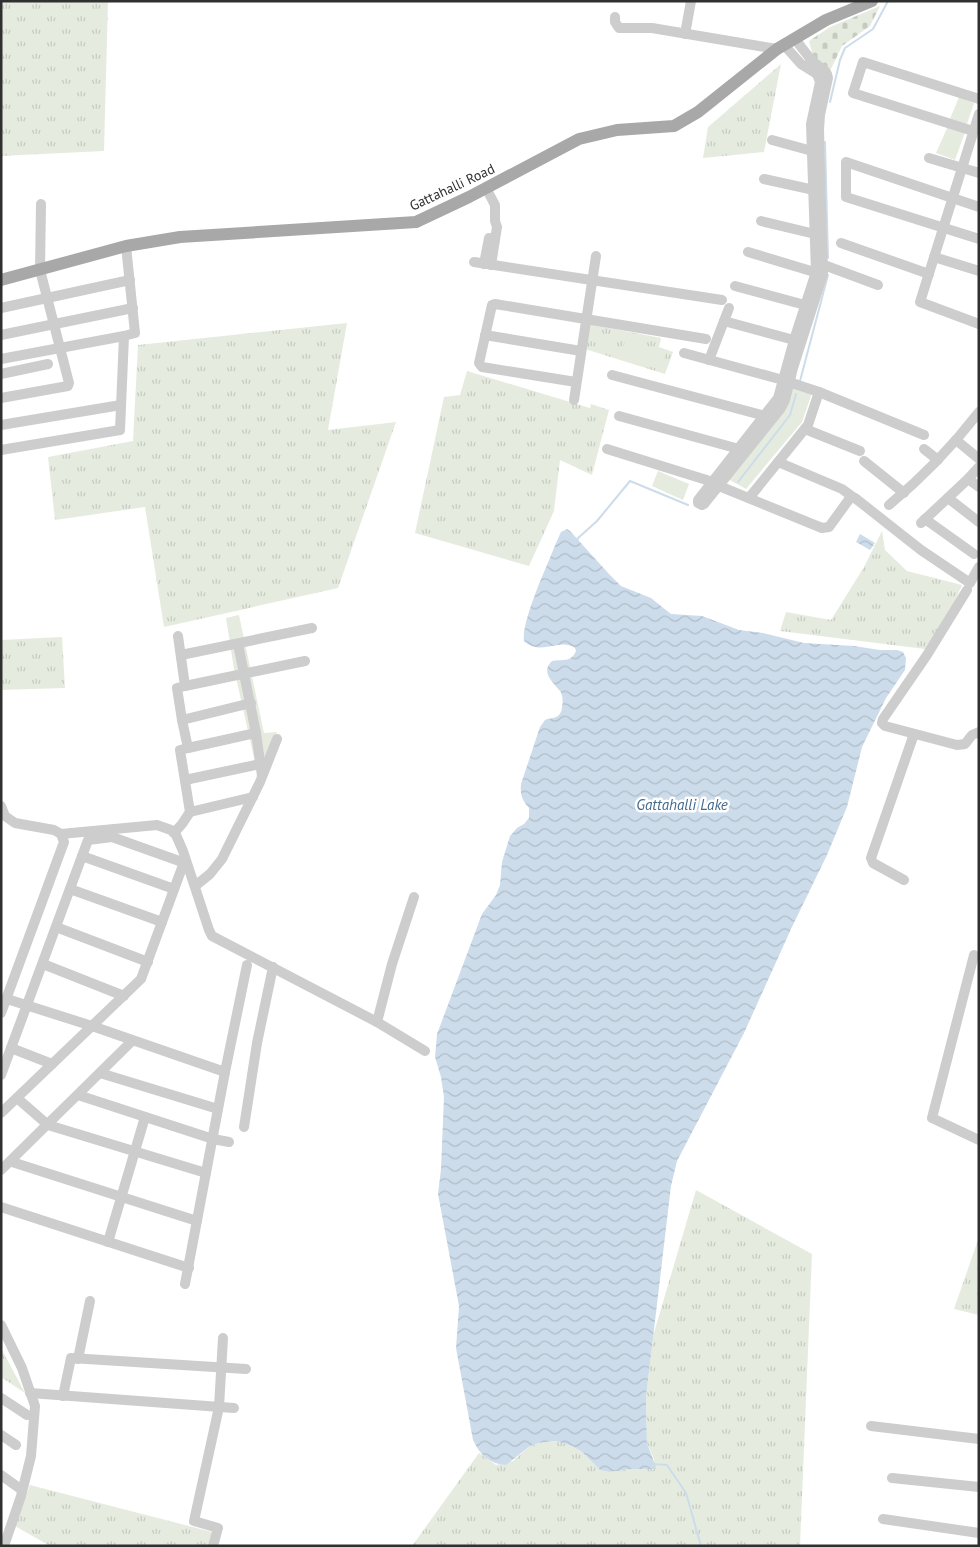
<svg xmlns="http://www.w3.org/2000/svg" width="980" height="1547" viewBox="0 0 980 1547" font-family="'PT Sans',sans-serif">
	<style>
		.grass { fill: url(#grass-tufts) }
		.cemetery { fill: url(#cemetery-stones) }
		.garden { fill: #e5ecdf }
		.water { fill: url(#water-waves) }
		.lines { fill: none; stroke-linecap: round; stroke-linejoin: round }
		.stream { stroke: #cddcea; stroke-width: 2 }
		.minor { stroke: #cdcdcd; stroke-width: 10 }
		.major { stroke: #a8a8a8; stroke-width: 12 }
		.labels { text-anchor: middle; stroke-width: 5; stroke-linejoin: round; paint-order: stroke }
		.street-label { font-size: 14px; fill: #303030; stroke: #fff }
		.water-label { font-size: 15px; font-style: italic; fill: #446a8c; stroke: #fff }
	</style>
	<defs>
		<pattern id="grass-tufts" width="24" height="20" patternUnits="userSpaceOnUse" patternTransform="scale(1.25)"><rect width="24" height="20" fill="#e5ecdf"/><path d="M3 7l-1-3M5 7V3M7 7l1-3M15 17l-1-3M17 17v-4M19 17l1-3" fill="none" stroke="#c5cbc0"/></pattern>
		<pattern id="cemetery-stones" width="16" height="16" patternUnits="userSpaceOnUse" patternTransform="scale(1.25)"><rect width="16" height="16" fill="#e5ecdf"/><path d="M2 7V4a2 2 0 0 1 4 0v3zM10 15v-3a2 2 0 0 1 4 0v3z" fill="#c5cbc0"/></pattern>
		<pattern id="water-waves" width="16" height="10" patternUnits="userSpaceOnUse" patternTransform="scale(1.25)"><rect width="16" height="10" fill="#cddcea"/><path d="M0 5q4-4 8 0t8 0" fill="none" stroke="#b0bdc9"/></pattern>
	</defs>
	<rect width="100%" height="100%" fill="#fff"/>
	<g class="grass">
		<path d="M 1,1 L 108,1 L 104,151 L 1,156 Z"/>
		<path d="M 781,64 L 764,152 L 703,158 L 708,127 Z"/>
		<path d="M 347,323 L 328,430 L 396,422 L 338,588 L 164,627 L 145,507 L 55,520 L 48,457 L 133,441 L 138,345 Z"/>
		<path d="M 589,324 L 661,338 L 659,347 L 673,352 L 665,374 L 585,349 Z"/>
		<path d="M 467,371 L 590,408 L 591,404 L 609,410 L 592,475 L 560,460 L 554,511 L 529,566 L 415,533 L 444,397 L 460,395 Z"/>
		<path d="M 882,531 L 885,550 L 907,571 L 962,585 L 933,650 L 780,631 L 786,612 L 831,620 L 864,567 Z"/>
		<path d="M 62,637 L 65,688 L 1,690 L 1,640 Z"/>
		<path d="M 696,1190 L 812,1254 L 800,1546 L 412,1546 L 479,1453 L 496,1465 L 513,1461 L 530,1446 L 539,1443 L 557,1441 L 572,1446 L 582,1452 L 600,1470 L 609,1472 L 632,1469 L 654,1469 L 654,1459 L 647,1443 L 646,1397 L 653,1336 Z"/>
		<path d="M 979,1237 L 979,1315 L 954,1309 Z"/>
		<path d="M 1,1348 L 25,1393 L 1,1377 Z"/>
		<path d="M 30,1485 L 212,1532 L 208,1546 L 50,1546 L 15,1526 Z"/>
	</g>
	<path class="cemetery" d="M 880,6 L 870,26 L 842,46 L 830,71 L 814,60 L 809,41 L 830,27 Z"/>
	<g class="garden">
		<path d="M 959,97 L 974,103 L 967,124 L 950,119 Z"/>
		<path d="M 948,126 L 965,132 L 955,160 L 936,153 Z"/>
		<path d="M 625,341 L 666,353 L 661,370 L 620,358 Z"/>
		<path d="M 791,386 L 812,393 L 802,422 L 746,489 L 728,479 Z"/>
		<path d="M 658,471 L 689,484 L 683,500 L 652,486 Z"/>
		<path d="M 239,615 L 264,733 L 277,732 L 266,762 L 255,762 L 234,669 L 226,618 Z"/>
	</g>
	<g class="water">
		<path d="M 567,529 L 570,531 L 609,574 L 621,586 L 651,598 L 671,614 L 702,616 L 739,630 L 763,633 L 804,643 L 854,646 L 880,650 L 897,650 L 903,652 L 906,658 L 905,670 L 886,698 L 862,747 L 847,807 L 827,855 L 791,929 L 744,1033 L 677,1161 L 671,1186 L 646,1397 L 647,1443 L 656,1467 L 654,1469 L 632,1469 L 609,1472 L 600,1470 L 582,1452 L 572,1446 L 556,1441 L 539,1443 L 530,1446 L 506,1465 C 489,1464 480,1455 473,1440 L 456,1348 L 459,1306 L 438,1194 L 441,1169 L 444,1097 L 441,1077 L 435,1057 L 437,1034 L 482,914 L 496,895 L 500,885 L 502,862 L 510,836 L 517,828 L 524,824 L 529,818 L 529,808 C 522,800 520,795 521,784 L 540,727 L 545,720 C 548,718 553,719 556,717 C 560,715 562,711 562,707 C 563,702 563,695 560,691 C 553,682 540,672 552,661 C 562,659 571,663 576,651 L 575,648 C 559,637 542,657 524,641 C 521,621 548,564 556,543 L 561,532 Z"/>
		<path d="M 860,534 L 875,543 L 870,550 L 856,542 Z"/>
	</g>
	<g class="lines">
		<g class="stream">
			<path d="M 830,102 L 840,60 L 845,48 L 873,29 L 888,1"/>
			<path d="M 825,142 L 828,258"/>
			<path d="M 800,381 L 828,275"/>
			<path d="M 738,482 L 790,415 L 796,394"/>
			<path d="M 578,540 L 577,539 L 597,521 L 630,481 L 688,505"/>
			<path d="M 653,1464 L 667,1465 L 686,1493 L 701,1546"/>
		</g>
		<g class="minor">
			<path d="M 615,17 L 615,22 L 619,28 L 652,28 L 777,49"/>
			<path d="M 685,34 L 691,1"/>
			<path d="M 784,45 L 801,64 L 817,74 L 820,82 L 811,124 L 816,272 L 794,340 L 778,398 L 698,500 L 698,503 L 702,505 L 704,504 L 781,408 L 785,400 L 793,368 L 823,274 L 819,130 L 820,115 L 828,78 L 827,74 L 825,71 L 812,61 L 795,39"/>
			<path d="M 979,114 L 920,302 L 979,324"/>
			<path d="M 973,131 L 853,93 L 863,62 L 979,99"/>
			<path d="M 772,140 L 812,151"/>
			<path d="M 929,158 L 979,173"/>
			<path d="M 764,179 L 814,190"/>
			<path d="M 486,188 L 495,205 L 495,221 L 497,227 L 491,265"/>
			<path d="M 979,207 L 846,162 L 846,197 L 979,239"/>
			<path d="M 761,221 L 815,234"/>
			<path d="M 841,243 L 929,274"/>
			<path d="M 748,252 L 821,274"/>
			<path d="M 934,257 L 979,271"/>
			<path d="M 474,262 L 722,300"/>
			<path d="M 484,264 L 489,238"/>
			<path d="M 824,265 L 878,285"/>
			<path d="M 735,286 L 805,305"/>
			<path d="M 1,308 L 130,280"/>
			<path d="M 724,321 L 794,340"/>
			<path d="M 1,335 L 133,308"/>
			<path d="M 485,335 L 581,351"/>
			<path d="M 684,353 L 783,380 L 819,392 L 924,435"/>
			<path d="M 1,359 L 124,336"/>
			<path d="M 709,360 L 729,308"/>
			<path d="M 1,374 L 48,364"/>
			<path d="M 612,375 L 765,416"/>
			<path d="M 576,382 L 482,367 L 479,363 L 492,305 L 495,304 L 706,339"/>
			<path d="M 1,398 L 68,386 L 69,383 L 40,270 L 41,204"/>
			<path d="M 574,400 L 596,256"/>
			<path d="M 619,416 L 739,449"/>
			<path d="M 1,425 L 121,405"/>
			<path d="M 805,429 L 860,451"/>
			<path d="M 956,440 L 979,459"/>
			<path d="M 607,449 L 713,482"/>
			<path d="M 924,449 L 938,460"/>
			<path d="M 1,450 L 120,430 L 124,336 L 135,333 L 126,246"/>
			<path d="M 864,461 L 904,493"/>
			<path d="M 778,462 L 842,489 L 853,497"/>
			<path d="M 968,479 L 979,487"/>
			<path d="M 719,486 L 822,528 L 829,527 L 850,498 L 855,498 L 921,550 L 970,583 L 979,567"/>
			<path d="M 749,498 L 808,425 L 819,392"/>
			<path d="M 948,498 L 979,522"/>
			<path d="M 889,505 C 923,477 952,447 979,412"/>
			<path d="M 925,519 L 974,554"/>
			<path d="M 921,523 L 968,479 L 979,467"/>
			<path d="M 967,590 L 927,655 L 883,719 L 882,723 L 885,726 L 957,745 L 965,744 L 972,735 L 979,732"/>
			<path d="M 178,636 L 185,686 L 177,688 L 182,720 L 188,748 L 180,750 L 190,812 L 253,797"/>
			<path d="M 238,644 L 256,733 L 262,776"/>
			<path d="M 181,655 L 312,628"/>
			<path d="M 185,686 L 305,661"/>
			<path d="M 182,720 L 251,703"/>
			<path d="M 188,748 L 256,733"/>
			<path d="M 185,780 L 260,764"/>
			<path d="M 1,806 L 5,816 L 15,823 L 54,830 L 61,834 L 64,842 L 1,1013"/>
			<path d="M 174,833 L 182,824 L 190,812"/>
			<path d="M 61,834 L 157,825 L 171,830 L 176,835 L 183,851 L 209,930 L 212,936 L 377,1022 L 425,1051"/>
			<path d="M 82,856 L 174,889"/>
			<path d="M 904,880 L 873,863 L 871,858 L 914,734"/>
			<path d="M 195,886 L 210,874 L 222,859 L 260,782 L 277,739"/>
			<path d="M 70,889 L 162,922"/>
			<path d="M 56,927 L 148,962"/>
			<path d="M 974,955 L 932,1118 L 979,1140"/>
			<path d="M 43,964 L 124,996"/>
			<path d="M 7,999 L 92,1026 L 225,1072 L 247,965"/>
			<path d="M 377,1022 L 392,964 L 414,897"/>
			<path d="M 11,1048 L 52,1064"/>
			<path d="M 100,1073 L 218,1109"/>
			<path d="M 1,1075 L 88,840 L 112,837 L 182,862 L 183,865 L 141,979 L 1,1113"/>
			<path d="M 78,1095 L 213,1139 L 229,1142"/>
			<path d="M 17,1098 L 48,1125 L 206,1173"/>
			<path d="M 244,1127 L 257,1043 L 273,967"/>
			<path d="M 12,1162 L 197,1221"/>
			<path d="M 1,1170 L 132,1041"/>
			<path d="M 1,1207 L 189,1268"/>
			<path d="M 108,1242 L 145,1117"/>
			<path d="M 185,1284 L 225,1072"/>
			<path d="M 1,1325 L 22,1368 L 35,1406 L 31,1456 L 21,1496 L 4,1546"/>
			<path d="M 78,1359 L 90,1301"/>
			<path d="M 30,1393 L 234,1408"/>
			<path d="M 63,1396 L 71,1358 L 246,1369"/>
			<path d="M 1,1398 L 27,1415"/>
			<path d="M 871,1426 L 979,1439"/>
			<path d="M 1,1435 L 16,1445"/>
			<path d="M 1,1475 L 22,1490"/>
			<path d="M 892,1478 L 979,1487"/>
			<path d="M 883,1519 L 979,1533"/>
			<path d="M 213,1546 L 218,1528 L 194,1521 L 219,1407 L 223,1338"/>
		</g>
		<path class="major" d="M 1,280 L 126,246 L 180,237 L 416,222 L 469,197 L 579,139 L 617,130 L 674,126 L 698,112 L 777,49 L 826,20 L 872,1"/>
	</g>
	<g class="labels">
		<g class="street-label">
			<text transform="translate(452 187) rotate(-25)" y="5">Gattahalli Road</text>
		</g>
		<g class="water-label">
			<text x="682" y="810">Gattahalli Lake</text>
		</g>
	</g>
	<rect width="980" height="1547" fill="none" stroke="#303030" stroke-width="5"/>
</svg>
